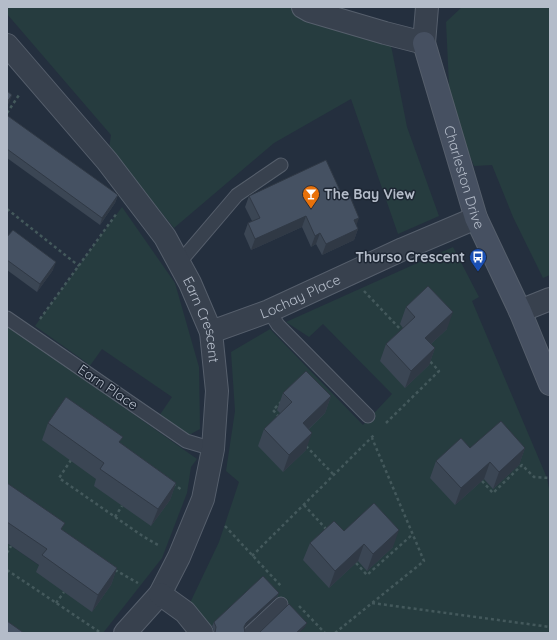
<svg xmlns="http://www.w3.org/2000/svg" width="557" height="640" viewBox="0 0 557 640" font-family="Quicksand,sans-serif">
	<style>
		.green { fill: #263c3f }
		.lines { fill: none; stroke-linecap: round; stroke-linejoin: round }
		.lane-casing { stroke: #565f6c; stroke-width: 15 }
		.street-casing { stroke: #565f6c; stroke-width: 24 }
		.secondary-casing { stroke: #565f6c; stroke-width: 24 }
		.path { stroke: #44595c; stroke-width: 2.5; stroke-dasharray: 3 3; stroke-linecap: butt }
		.lane { stroke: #38414e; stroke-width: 13 }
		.street { stroke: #38414e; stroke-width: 22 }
		.secondary { stroke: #465061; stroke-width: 22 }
		.wall { fill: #3b4654 }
		.shaded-wall { fill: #303945 }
		.building { fill: #455162; stroke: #303945 }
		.labels { text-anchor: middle; stroke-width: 3; stroke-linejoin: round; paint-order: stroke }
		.street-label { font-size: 14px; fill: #b4bcc9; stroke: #1d2633 }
		.poi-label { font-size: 14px; font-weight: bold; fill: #b4bcc9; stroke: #1d2633; text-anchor: start }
	</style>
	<rect width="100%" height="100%" fill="#242f3e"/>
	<g class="green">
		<path d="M 7,7 L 301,7 L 389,35 L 407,127 L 439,216 L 398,234 L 351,99 L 274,143 L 174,228 L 109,149 L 111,135 L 7,14 Z"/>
		<path d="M 462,7 L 550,7 L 550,275 L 543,278 L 513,217 L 492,165 L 474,166 L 450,107 L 446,22 Z"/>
		<path d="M 122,207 L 175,283 L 199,367 L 200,429 L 189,435 L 159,416 L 172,397 L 102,349 L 89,367 L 87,363 L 35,326 Z"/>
		<path d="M 453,247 L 479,297 L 472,301 L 547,478 L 550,494 L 550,633 L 299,633 L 305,627 L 261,580 L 206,631 L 189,605 L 219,542 L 239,482 L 226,471 L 235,411 L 231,352 L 270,329 L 363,425 L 392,394 L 323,324 L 309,337 L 286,322 Z"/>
		<path d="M 7,325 L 197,459 L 191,467 L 187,493 L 162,558 L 103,633 L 7,633 L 7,543 L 40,566 L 92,612 L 7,504 Z"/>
	</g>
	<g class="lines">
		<g class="lane-casing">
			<g id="lane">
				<path d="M 179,263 L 237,195 L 281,165"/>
				<path d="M 269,311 L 278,325 L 368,416"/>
				<path d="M 7,318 L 186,441 L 213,449"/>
				<path d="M 250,633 L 281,604"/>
			</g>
		</g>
		<g class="street-casing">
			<g id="street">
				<path d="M 303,7 L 310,11 L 385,33 L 424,43 L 427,7"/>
				<path id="s1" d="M 7,45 L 107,161 L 165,237 L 190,283 L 211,332 L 217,391 L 213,449 L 203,499 L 179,557 L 160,594 L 125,633"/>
				<path d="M 520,311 L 550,299"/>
				<path id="s2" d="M 211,332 L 269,311 L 403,249 L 476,218"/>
				<path d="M 160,594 L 185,612 L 202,633"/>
			</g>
		</g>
		<g class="secondary-casing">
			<g id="secondary">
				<path id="s3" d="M 424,43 L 476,218 L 520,311 L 550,384"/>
			</g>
		</g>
		<g class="path">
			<path d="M 7,113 L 19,95"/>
			<path d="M 7,209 L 79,266"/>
			<path d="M 364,291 L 402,331"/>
			<path d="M 40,319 L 117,213"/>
			<path d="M 279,417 L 273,410 L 281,402"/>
			<path d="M 386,423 L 439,371 L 428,359"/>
			<path d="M 306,446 L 334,475"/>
			<path d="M 71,460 L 59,478 L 144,537 L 158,545"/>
			<path d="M 482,481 L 493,493 L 522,465 L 534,477 L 550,478"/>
			<path d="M 173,484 L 182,490"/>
			<path d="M 304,505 L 327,530"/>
			<path d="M 115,517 L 122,506"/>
			<path d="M 225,526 L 281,586"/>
			<path d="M 7,553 L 11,546"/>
			<path d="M 252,556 L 375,434"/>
			<path d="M 356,563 L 367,575 L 413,534"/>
			<path d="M 7,570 L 101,633"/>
			<path d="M 115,570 L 138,583"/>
			<path d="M 56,603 L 64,592"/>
			<path d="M 372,603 L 550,627"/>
			<path d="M 299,606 L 325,633"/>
			<path d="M 335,633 L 424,561 L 372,438"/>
		</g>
		<use href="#lane" class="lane"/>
		<use href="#street" class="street"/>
		<use href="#secondary" class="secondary"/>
	</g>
	<g class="wall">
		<path d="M 7,117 L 118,195 L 115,203 L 100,225 L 7,158 Z"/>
		<path d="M 249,196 L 356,225 L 358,229 L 354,240 L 322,255 L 316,244 L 311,247 L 302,227 L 251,250 L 244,234 L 248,223 L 252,221 L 245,207 Z"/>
		<path d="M 7,237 L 53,270 L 37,292 L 7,270 Z"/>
		<path d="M 406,307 L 447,329 L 431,344 L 435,348 L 429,365 L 405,388 L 380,361 L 386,344 L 403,328 L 400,324 Z"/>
		<path d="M 283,393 L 331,396 L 325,413 L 309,429 L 306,450 L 283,472 L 258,446 L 264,429 L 281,414 L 277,410 Z"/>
		<path d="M 48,423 L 120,443 L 176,483 L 170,500 L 151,526 L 94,486 L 96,479 L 42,440 Z"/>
		<path d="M 470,448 L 525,448 L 519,465 L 493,489 L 484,479 L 455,505 L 430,478 L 436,461 Z"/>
		<path d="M 7,483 L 62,530 L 117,568 L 111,585 L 92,612 L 36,572 L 39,565 L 7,543 Z"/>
		<path d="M 344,531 L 393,547 L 367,571 L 358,561 L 329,588 L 303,560 L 310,543 Z"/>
		<path d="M 279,593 L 277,597 L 245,627 L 244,628 L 245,633 L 214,633 L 214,631 L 212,626 L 214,622 Z"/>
	</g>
	<g class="shaded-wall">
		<path d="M 12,95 L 9,103 L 7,106 L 7,102 Z"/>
		<path d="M 118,195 L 115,203 L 100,225 L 102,218 Z"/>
		<path d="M 306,216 L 302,227 L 251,250 L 255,239 Z"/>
		<path d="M 359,218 L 355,229 L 354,220 Z"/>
		<path d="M 358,229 L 354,240 L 322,255 L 326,244 Z"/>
		<path d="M 320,233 L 316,244 L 311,247 L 315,236 Z"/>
		<path d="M 56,262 L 53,270 L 37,292 L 40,284 Z"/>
		<path d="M 453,312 L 447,329 L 419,355 L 425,338 Z"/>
		<path d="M 435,348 L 429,365 L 405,388 L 411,371 Z"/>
		<path d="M 331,396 L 325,413 L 297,440 L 303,423 Z"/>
		<path d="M 312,433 L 306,450 L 283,472 L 289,455 Z"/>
		<path d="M 525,448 L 519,465 L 493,489 L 499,472 Z"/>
		<path d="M 490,462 L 484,479 L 455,505 L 461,488 Z"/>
		<path d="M 176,483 L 170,500 L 151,526 L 158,509 Z"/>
		<path d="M 399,530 L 393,547 L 367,571 L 373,554 Z"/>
		<path d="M 364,544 L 358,561 L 329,588 L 335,571 Z"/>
		<path d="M 117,568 L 111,585 L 92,612 L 98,595 Z"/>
		<path d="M 279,593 L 277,597 L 245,627 L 242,631 L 246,623 Z"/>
		<path d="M 307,623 L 305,627 L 299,633 L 296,633 Z"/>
	</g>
	<g class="building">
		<path d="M 7,91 L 12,95 L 7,102 Z"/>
		<path d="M 8,116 L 118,195 L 102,218 L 7,149 L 7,117 Z"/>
		<path d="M 326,160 L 343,197 L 349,194 L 359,218 L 354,220 L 358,229 L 326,244 L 320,233 L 315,236 L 306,216 L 255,239 L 248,223 L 260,218 L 249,196 Z"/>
		<path d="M 13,230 L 56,262 L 40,284 L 7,260 L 7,237 Z"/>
		<path d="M 428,286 L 453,312 L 425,338 L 435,348 L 411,371 L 386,344 L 415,317 L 406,307 Z"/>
		<path d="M 306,371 L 331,396 L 303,423 L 312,433 L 289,455 L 264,429 L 292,402 L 283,393 Z"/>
		<path d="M 66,397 L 123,437 L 119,442 L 176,483 L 158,509 L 100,469 L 104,463 L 48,423 Z"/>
		<path d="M 501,421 L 525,448 L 499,472 L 490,462 L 461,488 L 436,461 L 461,438 L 470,448 Z"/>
		<path d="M 7,483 L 65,523 L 61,529 L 117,568 L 98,595 L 42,555 L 47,549 L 7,522 Z"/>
		<path d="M 374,503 L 399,530 L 373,554 L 364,544 L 335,571 L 310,543 L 334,521 L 344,531 Z"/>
		<path d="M 263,576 L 279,593 L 246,623 L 244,627 L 245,633 L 215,633 L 216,627 L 214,622 Z"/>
		<path d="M 289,604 L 307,623 L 296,633 L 259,633 Z"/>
		<path d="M 7,621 L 24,633 L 7,633 Z"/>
	</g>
	<defs>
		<g id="bar-pin" transform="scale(0.9)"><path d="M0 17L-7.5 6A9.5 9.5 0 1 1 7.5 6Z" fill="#e8710a" stroke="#1d2633"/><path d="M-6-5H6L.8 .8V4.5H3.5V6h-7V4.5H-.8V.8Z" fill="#fff"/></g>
		<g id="bus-pin" transform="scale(0.9)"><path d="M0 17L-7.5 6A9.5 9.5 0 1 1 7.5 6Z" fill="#1a4fb4" stroke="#1d2633"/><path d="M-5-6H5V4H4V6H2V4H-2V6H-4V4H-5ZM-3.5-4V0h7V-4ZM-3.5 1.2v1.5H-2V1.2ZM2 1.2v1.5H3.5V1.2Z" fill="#fff"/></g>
	</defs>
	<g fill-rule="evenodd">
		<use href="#bar-pin" x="311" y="194"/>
		<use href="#bus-pin" x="478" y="257"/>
	</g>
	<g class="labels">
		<g class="street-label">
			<text dy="5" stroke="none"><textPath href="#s3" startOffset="140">Charleston Drive</textPath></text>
			<text dy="5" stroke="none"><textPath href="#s2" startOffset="96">Lochay Place</textPath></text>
			<text dy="5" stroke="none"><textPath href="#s1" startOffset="340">Earn Crescent</textPath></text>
			<text transform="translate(108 387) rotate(34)" y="5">Earn Place</text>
		</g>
		<g class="poi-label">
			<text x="324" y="199">The Bay View</text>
			<text x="465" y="262" text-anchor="end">Thurso Crescent</text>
		</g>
	</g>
	<rect width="557" height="640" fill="none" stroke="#b4bcc9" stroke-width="16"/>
</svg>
